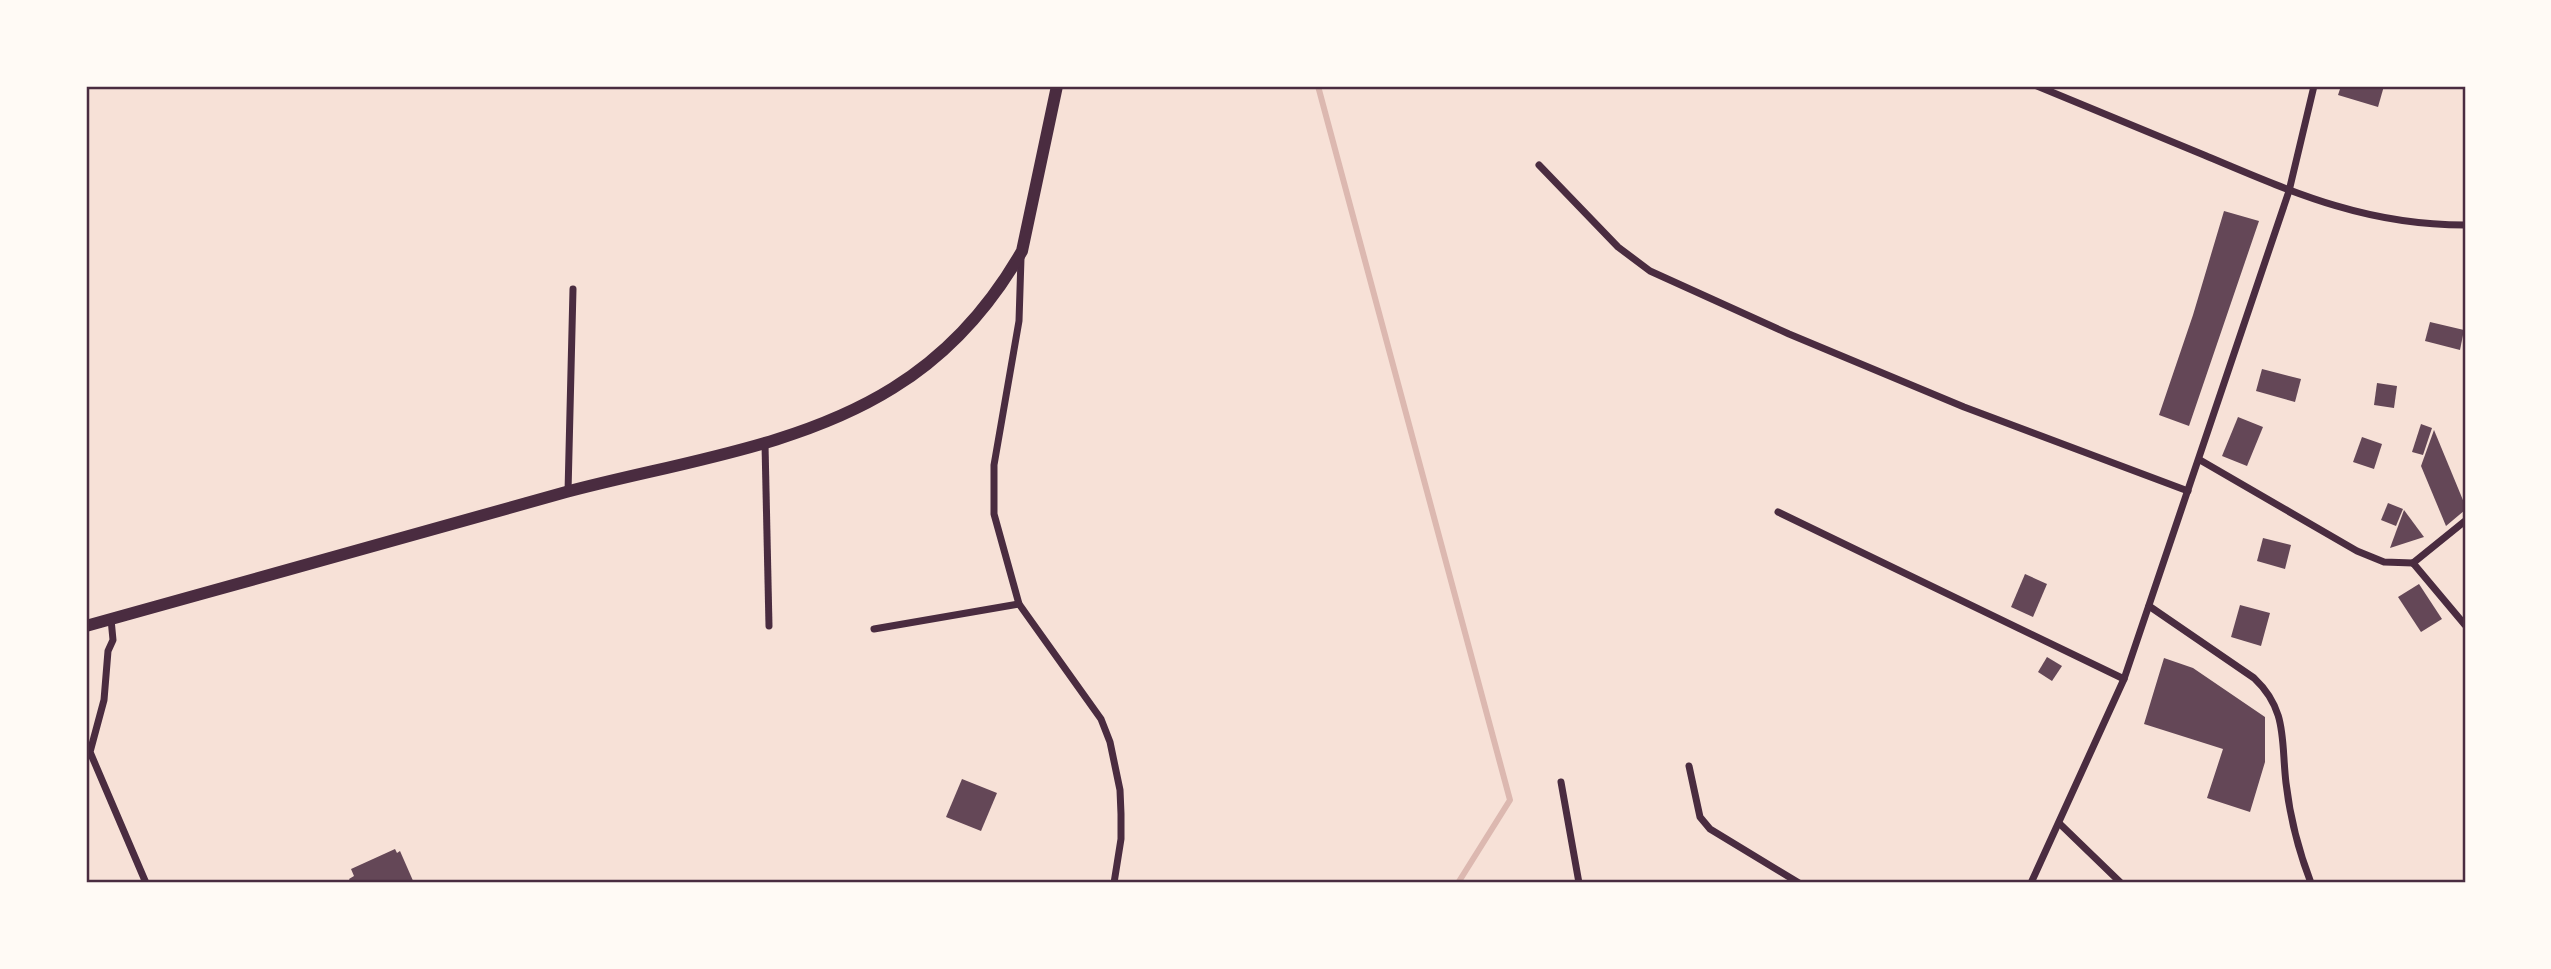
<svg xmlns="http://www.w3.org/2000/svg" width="2551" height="969" viewBox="0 0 2551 969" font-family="Ubuntu,sans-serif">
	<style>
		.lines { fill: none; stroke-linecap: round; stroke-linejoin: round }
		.stream { stroke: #dcb8b0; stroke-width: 6 }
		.building { fill: #644757 }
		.minor { stroke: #4a2c40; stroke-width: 7 }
		.secondary { stroke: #4a2c40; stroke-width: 12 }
		.neatline { fill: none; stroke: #4a2c40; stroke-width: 2.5 }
	</style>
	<rect width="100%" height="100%" fill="#f7e1d7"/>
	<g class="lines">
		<path class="stream" d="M 1318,86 L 1510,800 L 1458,883"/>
	</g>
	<g class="building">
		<path d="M 2341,86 L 2384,86 L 2378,107 L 2338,95 Z"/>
		<path d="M 2224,211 L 2259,221 L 2189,426 L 2159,415 L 2193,315 Z"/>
		<path d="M 2430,322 L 2464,330 L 2460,350 L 2425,341 Z"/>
		<path d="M 2262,369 L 2301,379 L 2295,402 L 2256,391 Z"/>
		<path d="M 2377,383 L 2397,386 L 2394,408 L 2374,405 Z"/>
		<path d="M 2238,417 L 2263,427 L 2247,466 L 2222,456 Z"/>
		<path d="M 2421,424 L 2432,428 L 2423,455 L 2412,452 Z"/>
		<path d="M 2434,430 L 2465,505 L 2465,510 L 2446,526 L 2421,466 Z"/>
		<path d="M 2362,437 L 2382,444 L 2374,469 L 2353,462 Z"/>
		<path d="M 2388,503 L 2403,509 L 2396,526 L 2381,520 Z"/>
		<path d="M 2404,510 L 2424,537 L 2390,548 Z"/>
		<path d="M 2263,538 L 2291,545 L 2285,569 L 2257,561 Z"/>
		<path d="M 2025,574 L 2047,584 L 2033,617 L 2011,607 Z"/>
		<path d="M 2419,584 L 2442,619 L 2421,632 L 2398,597 Z"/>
		<path d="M 2240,605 L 2270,613 L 2261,646 L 2231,637 Z"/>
		<path d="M 2047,657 L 2062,666 L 2052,681 L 2038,672 Z"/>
		<path d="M 2164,658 L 2193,668 L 2265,717 L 2265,762 L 2250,812 L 2207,798 L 2223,749 L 2144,724 Z"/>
		<path d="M 962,779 L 997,793 L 981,831 L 946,817 Z"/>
		<path d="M 395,849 L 397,853 L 400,851 L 414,883 L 351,883 L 349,879 L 354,876 L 351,869 Z"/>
	</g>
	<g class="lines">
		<g class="minor">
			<path d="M 2037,86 C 2093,109 2149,132 2204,155 C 2294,193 2366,225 2465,225"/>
			<path d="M 1539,165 L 1618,247 L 1650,271 L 1789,334 L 1964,407 L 2188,491"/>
			<path d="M 1021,258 L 1019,321 L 994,465 L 994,514 L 1019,604 L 1101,719 L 1110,742 L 1120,790 L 1121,814 L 1121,839 L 1114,883"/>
			<path d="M 765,444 L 769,626"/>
			<path d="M 2200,460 L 2357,551 L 2384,562 L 2413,563"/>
			<path d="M 568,492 L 573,289"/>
			<path d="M 1778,512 L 2124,679"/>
			<path d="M 2413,563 L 2465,625"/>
			<path d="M 2413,563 L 2465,521"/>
			<path d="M 2149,606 L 2254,678 C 2288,710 2281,741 2286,783 C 2290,817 2299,852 2311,883"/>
			<path d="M 111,619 L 113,640 L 108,651 L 104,700 L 90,752 L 146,883"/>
			<path d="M 874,629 L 1019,604"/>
			<path d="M 1689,766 L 1700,817 L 1710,829 L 1799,883"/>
			<path d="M 1561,782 L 1579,883"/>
			<path d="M 2060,824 L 2121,883"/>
			<path d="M 2031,883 L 2124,679 L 2289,191 L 2314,86"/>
		</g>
		<path class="secondary" d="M 86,626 C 246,582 405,536 566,492 C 674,463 797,448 893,388 C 948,354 990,307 1022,251 L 1057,86"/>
	</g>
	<rect width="2551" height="969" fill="none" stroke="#fffaf5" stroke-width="175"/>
	<rect x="88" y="88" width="2376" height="793" class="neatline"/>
</svg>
